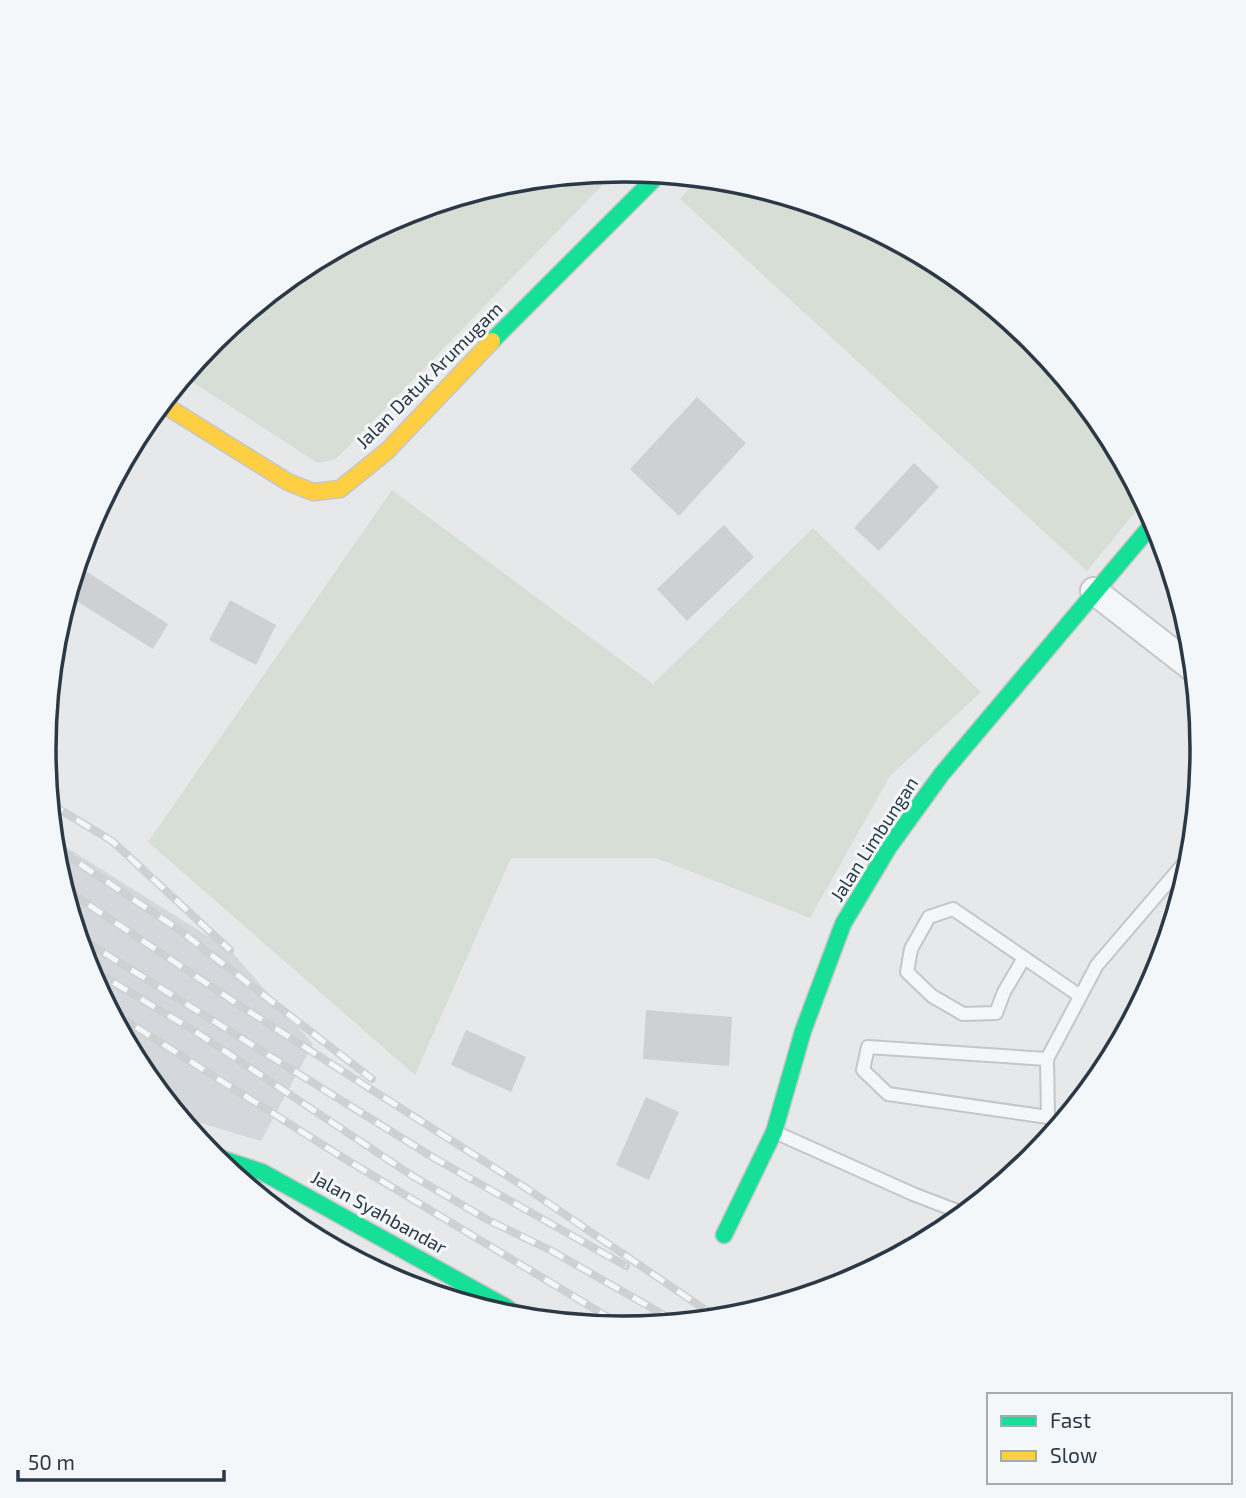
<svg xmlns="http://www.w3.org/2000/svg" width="1246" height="1498" viewBox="0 0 1246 1498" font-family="'Exo 2',sans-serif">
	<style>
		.built { fill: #d4d8dd }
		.green { fill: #d7ded6 }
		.building { fill: #ced0d3 }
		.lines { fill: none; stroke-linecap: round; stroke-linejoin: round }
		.lane-casing { stroke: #c4c6c8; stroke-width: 16 }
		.street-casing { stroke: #c4c6c8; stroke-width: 30 }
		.fast-casing { stroke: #c4c6c8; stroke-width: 19 }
		.slow-casing { stroke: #c4c6c8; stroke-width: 19 }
		.lane { stroke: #f5f6f7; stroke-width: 12 }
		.street { stroke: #f5f6f7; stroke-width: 26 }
		.fast { stroke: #16e098; stroke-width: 16 }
		.slow { stroke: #ffcf43; stroke-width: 16 }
		.rail-casing { stroke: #ced0d2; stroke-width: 8 }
		.rail { stroke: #f4f7f9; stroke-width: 5; stroke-dasharray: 16; stroke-linecap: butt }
		.labels { text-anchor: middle; stroke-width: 6; stroke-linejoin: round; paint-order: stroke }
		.street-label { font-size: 19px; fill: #2b3845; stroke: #f4f7f9 }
		.rim { fill: none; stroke: #2b3845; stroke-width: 3.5 }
	</style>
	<rect width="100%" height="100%" fill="#e6e8ea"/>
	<path class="built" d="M 53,839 L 230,950 L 313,1044 L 261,1141 L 180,1117 L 141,1070 L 88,970 L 55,862 Z"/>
	<g class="green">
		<path d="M 617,170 L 336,459 L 318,463 L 183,376 L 214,339 L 302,267 L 402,214 L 510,181 Z"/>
		<path d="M 700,177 L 736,181 L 845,214 L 945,268 L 1033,340 L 1105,428 L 1144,501 L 1087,571 L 680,199 Z"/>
		<path d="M 392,490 L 653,684 L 813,528 L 981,692 L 890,776 L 810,918 L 656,858 L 511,858 L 415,1075 L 148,842 Z"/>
	</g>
	<g class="building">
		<path d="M 697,397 L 746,443 L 679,516 L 630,469 Z"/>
		<path d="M 914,463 L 939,487 L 879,551 L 854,528 Z"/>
		<path d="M 724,525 L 754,557 L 687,621 L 657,589 Z"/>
		<path d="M 76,565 L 168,624 L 153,649 L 67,595 Z"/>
		<path d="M 230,600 L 276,625 L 256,665 L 209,640 Z"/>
		<path d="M 646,1010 L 732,1017 L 729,1066 L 643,1059 Z"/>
		<path d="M 1129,1023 L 1130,1024 L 1117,1048 L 1111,1042 Z"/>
		<path d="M 466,1030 L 526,1057 L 511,1092 L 451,1065 Z"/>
		<path d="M 646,1097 L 679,1112 L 649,1180 L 616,1165 Z"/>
	</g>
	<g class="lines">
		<g class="lane-casing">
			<g id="lane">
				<path d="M 1024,958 L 1004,992 L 996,1013 L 963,1014 L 932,996 L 907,972 L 911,949 L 929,917 L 953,909 L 1080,996"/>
				<path d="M 1047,1059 L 868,1047 L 863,1070 L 888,1094 L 1048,1117"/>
				<path d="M 1060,1125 L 1048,1117 L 1047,1059 L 1097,965 L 1192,854"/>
				<path d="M 777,1133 L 913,1194 L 965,1214"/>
			</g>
		</g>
		<g class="street-casing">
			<path id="street" d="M 1094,591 L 1194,669"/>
		</g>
		<g class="fast-casing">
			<g id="fast">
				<path d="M 492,341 L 660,173"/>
				<path d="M 210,1155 L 262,1172 L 506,1307 L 522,1318"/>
				<path d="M 724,1235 L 774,1132 L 803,1031 L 843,924 L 889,847 L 941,775 L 1155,521"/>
			</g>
		</g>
		<g class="slow-casing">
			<path id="slow" d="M 161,403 L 288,482 L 313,492 L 340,489 L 387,451 L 492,341"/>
		</g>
		<use href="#lane" class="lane"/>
		<use href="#street" class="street"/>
		<use href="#fast" class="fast"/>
		<use href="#slow" class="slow"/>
		<g class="rail-casing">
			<g id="rail">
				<path d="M 49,803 L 112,841 L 230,950"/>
				<path d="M 53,846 L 178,929 L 372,1079"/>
				<path d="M 62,887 L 242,1007 L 523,1186 L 719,1319"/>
				<path d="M 77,936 L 434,1158 L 626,1266"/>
				<path d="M 86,966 L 193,1030 L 411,1175 L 488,1220 L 552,1251 L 678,1323"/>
				<path d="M 109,1010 L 342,1157 L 626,1328"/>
			</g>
		</g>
		<use href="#rail" class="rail"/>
	</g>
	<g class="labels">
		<g class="street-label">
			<text transform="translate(429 375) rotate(-45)" y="7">Jalan Datuk Arumugam</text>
			<text transform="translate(874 839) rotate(-57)" y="7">Jalan Limbungan</text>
			<text transform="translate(379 1212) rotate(29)" y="7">Jalan Syahbandar</text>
		</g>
	</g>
	<path d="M0 0H1246V1498H0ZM56 749a567 567 0 1 1 1134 0a567 567 0 1 1-1134 0Z" fill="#f4f7f9" fill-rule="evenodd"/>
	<path class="rim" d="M56 749a567 567 0 1 1 1134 0a567 567 0 1 1-1134 0Z"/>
	<rect x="987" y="1393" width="245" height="91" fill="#f4f7f9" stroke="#a4abb1" stroke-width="2"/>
	<rect x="1001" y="1416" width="35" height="10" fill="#16e098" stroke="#a4abb1" stroke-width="2"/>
	<text x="1050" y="1428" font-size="21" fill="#2b3845">Fast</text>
	<rect x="1001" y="1451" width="35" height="10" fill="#ffcf43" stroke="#a4abb1" stroke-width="2"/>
	<text x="1050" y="1463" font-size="21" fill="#2b3845">Slow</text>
	<path d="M18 1470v10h206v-10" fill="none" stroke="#2b3845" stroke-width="3.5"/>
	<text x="28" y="1470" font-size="21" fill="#2b3845" stroke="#f4f7f9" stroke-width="5" paint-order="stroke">50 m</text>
</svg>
